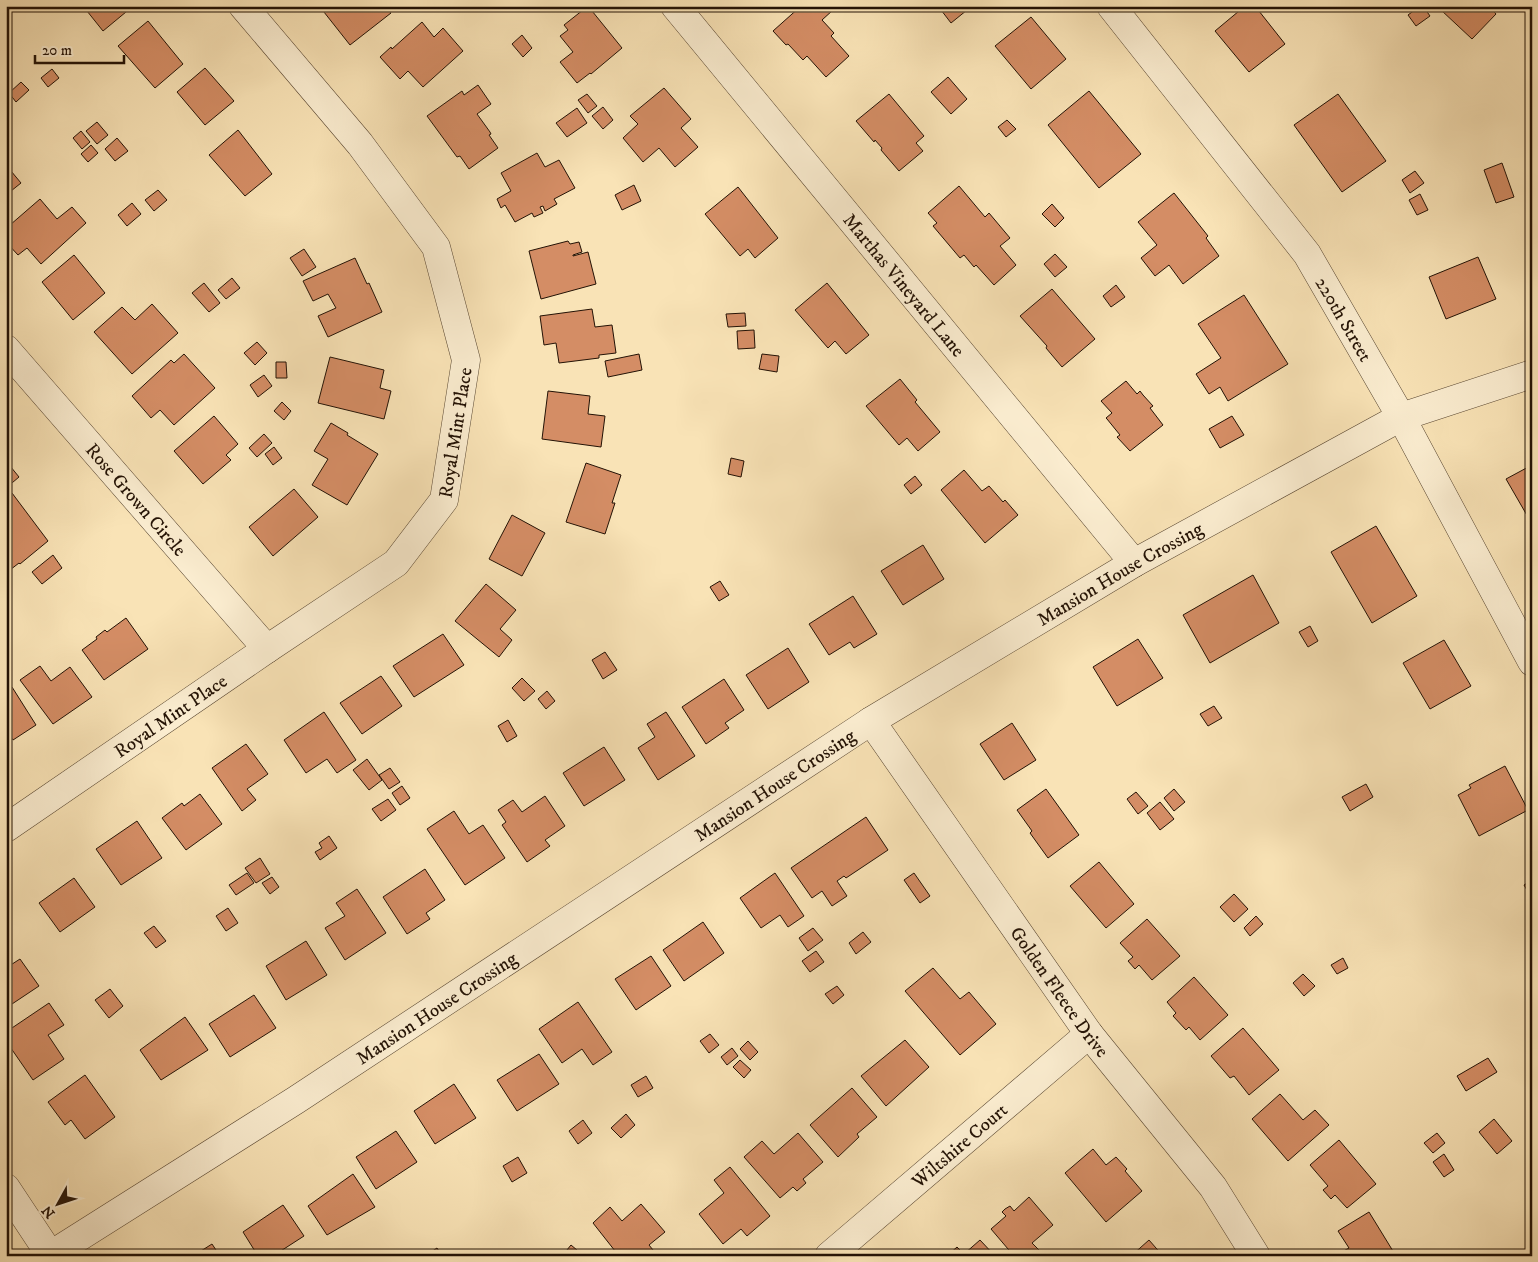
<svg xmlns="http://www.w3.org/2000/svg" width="1538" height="1262" viewBox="0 0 1538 1262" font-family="'IM FELL DW Pica',serif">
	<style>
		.building { fill: #d48d65; stroke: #231205 }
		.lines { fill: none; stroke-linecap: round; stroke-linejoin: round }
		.street-casing { stroke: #584631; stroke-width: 29 }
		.street { stroke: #fbedd0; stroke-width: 28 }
		.labels { text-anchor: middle; stroke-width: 5; stroke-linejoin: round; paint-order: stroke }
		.street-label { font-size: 19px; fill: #231205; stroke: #fbedd0 }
	</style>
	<rect width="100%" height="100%" fill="#f9e3b6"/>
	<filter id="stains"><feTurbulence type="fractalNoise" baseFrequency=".004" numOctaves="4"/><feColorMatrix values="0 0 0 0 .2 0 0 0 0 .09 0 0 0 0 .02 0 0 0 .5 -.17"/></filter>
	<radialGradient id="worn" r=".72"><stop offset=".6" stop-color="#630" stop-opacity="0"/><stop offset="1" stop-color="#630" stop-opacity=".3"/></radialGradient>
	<g class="building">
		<path d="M 83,6 L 131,6 L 132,7 L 103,31 Z"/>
		<path d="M 321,6 L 386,6 L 391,13 L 350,45 L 320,7 Z"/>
		<path d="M 588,6 L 622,48 L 591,74 L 590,73 L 577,83 L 560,62 L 573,52 L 560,36 L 568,30 L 564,25 Z"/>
		<path d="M 801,6 L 829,6 L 833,10 L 822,20 L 834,33 L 831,36 L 849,56 L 826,77 L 807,56 L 803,60 L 788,44 L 786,45 L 773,31 Z"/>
		<path d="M 938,6 L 972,6 L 951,23 Z"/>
		<path d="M 1245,6 L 1255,6 L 1285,44 L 1249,72 L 1215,31 Z"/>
		<path d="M 1420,6 L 1423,6 L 1430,16 L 1416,26 L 1408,15 Z"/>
		<path d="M 1445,6 L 1489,6 L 1496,14 L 1472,39 L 1441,10 Z"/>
		<path d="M 1031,17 L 1066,59 L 1031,89 L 995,46 Z"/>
		<path d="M 148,21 L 183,64 L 155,88 L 118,46 Z"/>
		<path d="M 422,22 L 434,37 L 443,28 L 463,51 L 423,87 L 408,71 L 400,79 L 380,57 L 391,47 L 392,49 Z"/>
		<path d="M 522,35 L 532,48 L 523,57 L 512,44 Z"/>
		<path d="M 205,68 L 234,101 L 205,125 L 177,92 Z"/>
		<path d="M 52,69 L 59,78 L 48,87 L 41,78 Z"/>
		<path d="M 948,77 L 967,99 L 951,114 L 931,92 Z"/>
		<path d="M 21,82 L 29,90 L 16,102 L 9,93 Z"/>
		<path d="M 478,85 L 491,104 L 477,114 L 490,132 L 491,134 L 489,135 L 498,148 L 469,169 L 460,156 L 457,157 L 427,116 L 462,91 L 464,95 Z"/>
		<path d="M 664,88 L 691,119 L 681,128 L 698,147 L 675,167 L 659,148 L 643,162 L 623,138 L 638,124 L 630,116 Z"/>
		<path d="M 1089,91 L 1141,154 L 1099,188 L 1048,125 Z"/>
		<path d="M 587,94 L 597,106 L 588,113 L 578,100 Z"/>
		<path d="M 889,94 L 924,136 L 916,143 L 923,151 L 899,171 L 881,150 L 882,148 L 875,140 L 874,142 L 856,121 Z"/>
		<path d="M 1338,94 L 1386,161 L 1342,192 L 1294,125 Z"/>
		<path d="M 603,107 L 613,120 L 603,129 L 592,116 Z"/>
		<path d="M 577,108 L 587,123 L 567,137 L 556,123 Z"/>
		<path d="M 1007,120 L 1016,129 L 1006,137 L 998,127 Z"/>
		<path d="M 97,122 L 108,135 L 97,144 L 86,131 Z"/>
		<path d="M 238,130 L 272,174 L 245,196 L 209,155 Z"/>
		<path d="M 81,131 L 90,142 L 82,149 L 73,138 Z"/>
		<path d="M 117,138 L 128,151 L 115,161 L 105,149 Z"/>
		<path d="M 91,145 L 98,153 L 88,162 L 81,154 Z"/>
		<path d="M 537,153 L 545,167 L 559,160 L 575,188 L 554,199 L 557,204 L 545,211 L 543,206 L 540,207 L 543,213 L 534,217 L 532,213 L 515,222 L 505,205 L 501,208 L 497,199 L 511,191 L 501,173 Z"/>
		<path d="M 1502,163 L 1514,197 L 1496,203 L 1484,170 Z"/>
		<path d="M 6,165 L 21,183 L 6,195 Z"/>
		<path d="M 1415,171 L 1424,183 L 1410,193 L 1402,180 Z"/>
		<path d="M 634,185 L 641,201 L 622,210 L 615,195 Z"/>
		<path d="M 959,186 L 985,217 L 989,213 L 1010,238 L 1000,246 L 1016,265 L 994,285 L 976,265 L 974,267 L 964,255 L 960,258 L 933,226 L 937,223 L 928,213 Z"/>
		<path d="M 738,187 L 778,238 L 755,258 L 748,249 L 740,256 L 705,214 Z"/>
		<path d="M 158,190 L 167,200 L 154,211 L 145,200 Z"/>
		<path d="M 1174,193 L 1208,236 L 1206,238 L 1219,256 L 1183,284 L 1169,265 L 1155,276 L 1141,258 L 1157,245 L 1138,222 Z"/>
		<path d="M 1420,194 L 1428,210 L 1417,215 L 1409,200 Z"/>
		<path d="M 40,199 L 57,219 L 72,207 L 86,223 L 41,264 L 27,248 L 18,255 L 6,242 L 6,226 L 9,223 L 10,225 Z"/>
		<path d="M 132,203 L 141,214 L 127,226 L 118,215 Z"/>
		<path d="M 1052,204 L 1064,218 L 1055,227 L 1042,214 Z"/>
		<path d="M 568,241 L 570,244 L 579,242 L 582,252 L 573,255 L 573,256 L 588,252 L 596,284 L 541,299 L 529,251 Z"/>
		<path d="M 304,249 L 316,267 L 302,276 L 290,258 Z"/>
		<path d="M 1055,254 L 1067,267 L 1055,277 L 1044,264 Z"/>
		<path d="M 74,255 L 105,293 L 73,320 L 42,282 Z"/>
		<path d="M 1478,257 L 1496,299 L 1446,319 L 1429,277 Z"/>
		<path d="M 355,258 L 367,284 L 369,283 L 382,312 L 328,337 L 318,316 L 336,308 L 328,294 L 313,301 L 303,281 Z"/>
		<path d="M 232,278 L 240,288 L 226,299 L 218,290 Z"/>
		<path d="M 204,283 L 220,303 L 209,312 L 192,293 Z"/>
		<path d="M 827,283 L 869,335 L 846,354 L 835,341 L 828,348 L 795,310 Z"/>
		<path d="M 1116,285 L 1125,297 L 1111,307 L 1103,296 Z"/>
		<path d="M 1052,289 L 1095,339 L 1062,367 L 1046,348 L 1047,346 L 1020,316 Z"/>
		<path d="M 1244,295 L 1288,364 L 1228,401 L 1220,387 L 1209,394 L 1196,374 L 1221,358 L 1198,324 Z"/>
		<path d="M 152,304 L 178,333 L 132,374 L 94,332 L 122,307 L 135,320 Z"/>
		<path d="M 592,309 L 595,327 L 612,325 L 616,353 L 599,355 L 599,358 L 559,363 L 556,343 L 544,345 L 540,316 Z"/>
		<path d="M 745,313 L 746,326 L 728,327 L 726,314 Z"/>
		<path d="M 754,330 L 755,348 L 738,349 L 737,331 Z"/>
		<path d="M 257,342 L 267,353 L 255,365 L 244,353 Z"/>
		<path d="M 184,354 L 215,388 L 174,425 L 160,410 L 151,418 L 132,396 L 171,360 L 174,363 Z"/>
		<path d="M 639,354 L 642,370 L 608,377 L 605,361 Z"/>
		<path d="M 762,354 L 779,356 L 777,372 L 759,369 Z"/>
		<path d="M 330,357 L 384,370 L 380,388 L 391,391 L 384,419 L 318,403 Z"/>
		<path d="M 276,362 L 286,362 L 287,378 L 276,378 Z"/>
		<path d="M 264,375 L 272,386 L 258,397 L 250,385 Z"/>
		<path d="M 900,379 L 917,400 L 915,402 L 940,432 L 918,451 L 907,438 L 899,445 L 866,406 Z"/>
		<path d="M 1126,381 L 1137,394 L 1140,391 L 1143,395 L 1153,406 L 1150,408 L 1163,425 L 1130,451 L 1117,437 L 1120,435 L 1107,419 L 1106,418 L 1112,413 L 1101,401 Z"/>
		<path d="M 548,391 L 590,396 L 588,414 L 605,416 L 601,447 L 542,439 Z"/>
		<path d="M 282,402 L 291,411 L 284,420 L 274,411 Z"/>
		<path d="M 214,416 L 238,444 L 226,455 L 231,460 L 203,484 L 174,451 Z"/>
		<path d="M 1232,416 L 1244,435 L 1220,448 L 1209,429 Z"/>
		<path d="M 331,423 L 348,433 L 347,435 L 378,454 L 347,505 L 312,485 L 328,459 L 314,451 Z"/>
		<path d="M 264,434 L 272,443 L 257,457 L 249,448 Z"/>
		<path d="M 274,447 L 282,458 L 273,465 L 265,454 Z"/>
		<path d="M 731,458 L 744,461 L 741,477 L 728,474 Z"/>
		<path d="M 6,461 L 19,477 L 6,488 Z"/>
		<path d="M 586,463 L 621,475 L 612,503 L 615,503 L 605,534 L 566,522 Z"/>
		<path d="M 1532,465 L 1532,524 L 1506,479 Z"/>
		<path d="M 964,470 L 982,491 L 989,486 L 1003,502 L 1005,500 L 1018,515 L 985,543 L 941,490 Z"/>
		<path d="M 915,476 L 922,485 L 911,494 L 904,485 Z"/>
		<path d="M 294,489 L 318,517 L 273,556 L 249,527 Z"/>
		<path d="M 12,493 L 48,541 L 20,564 L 19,563 L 6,573 L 6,498 Z"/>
		<path d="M 512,515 L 545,533 L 522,576 L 489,559 Z"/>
		<path d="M 1376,526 L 1417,596 L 1372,623 L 1331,552 Z"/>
		<path d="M 923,545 L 944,579 L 903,605 L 881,571 Z"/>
		<path d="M 53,555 L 62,568 L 42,584 L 32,572 Z"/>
		<path d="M 1253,575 L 1279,623 L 1210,663 L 1183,615 Z"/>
		<path d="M 720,581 L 729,595 L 719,601 L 710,587 Z"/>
		<path d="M 486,584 L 516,610 L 500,629 L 512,640 L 499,657 L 455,621 Z"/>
		<path d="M 853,596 L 877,634 L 854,648 L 850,642 L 829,655 L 809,624 Z"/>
		<path d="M 126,618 L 148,649 L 104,680 L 82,650 L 97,639 L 96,637 L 105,630 L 107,632 Z"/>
		<path d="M 1310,626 L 1318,641 L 1308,647 L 1299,632 Z"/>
		<path d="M 443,634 L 464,665 L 414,697 L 393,666 Z"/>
		<path d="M 1138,639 L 1163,678 L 1117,706 L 1093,667 Z"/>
		<path d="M 1444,640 L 1471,686 L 1430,709 L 1403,663 Z"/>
		<path d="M 788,648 L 809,682 L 768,709 L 746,675 Z"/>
		<path d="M 605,652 L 617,670 L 603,679 L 592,660 Z"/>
		<path d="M 40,666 L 51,681 L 70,667 L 92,697 L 53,724 L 20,680 Z"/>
		<path d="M 381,676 L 402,706 L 362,734 L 340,703 Z"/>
		<path d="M 522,678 L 535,691 L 524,701 L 512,688 Z"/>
		<path d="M 724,679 L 744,710 L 725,723 L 729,728 L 706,744 L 682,707 Z"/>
		<path d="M 12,687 L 36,725 L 13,740 L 9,734 L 6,735 L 6,691 Z"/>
		<path d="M 547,691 L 555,701 L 546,709 L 538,699 Z"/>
		<path d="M 1214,706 L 1222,718 L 1208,726 L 1200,714 Z"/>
		<path d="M 324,712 L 356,760 L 337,773 L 327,759 L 306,773 L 284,740 Z"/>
		<path d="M 666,712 L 695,756 L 658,780 L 638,748 L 655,737 L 647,724 Z"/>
		<path d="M 508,720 L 517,736 L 507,742 L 498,726 Z"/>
		<path d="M 1012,723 L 1036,760 L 1004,780 L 980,744 Z"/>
		<path d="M 246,744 L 268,774 L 247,789 L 256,800 L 242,811 L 212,768 Z"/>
		<path d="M 604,747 L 625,780 L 584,806 L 563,773 Z"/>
		<path d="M 367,759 L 382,780 L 369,790 L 353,770 Z"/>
		<path d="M 1505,766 L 1528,810 L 1479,836 L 1458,795 L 1471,788 L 1469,785 Z"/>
		<path d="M 390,768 L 400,782 L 389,789 L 379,775 Z"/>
		<path d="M 1366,784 L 1373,797 L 1350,811 L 1342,797 Z"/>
		<path d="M 402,786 L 410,798 L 400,805 L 392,793 Z"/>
		<path d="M 1046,789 L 1079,835 L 1048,858 L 1030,833 L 1032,831 L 1017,810 Z"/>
		<path d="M 1174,789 L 1185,802 L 1174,811 L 1164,798 Z"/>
		<path d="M 1136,792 L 1148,806 L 1138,814 L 1127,799 Z"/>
		<path d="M 200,794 L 222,824 L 186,850 L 162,818 L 182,803 L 184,806 Z"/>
		<path d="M 545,796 L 565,826 L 545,840 L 550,846 L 527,862 L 502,825 L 506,822 L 498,810 L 513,800 L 522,812 Z"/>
		<path d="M 388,799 L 396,810 L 381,821 L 372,809 Z"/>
		<path d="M 1160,802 L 1174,819 L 1160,830 L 1147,813 Z"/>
		<path d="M 454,811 L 469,834 L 483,825 L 505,858 L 465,885 L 427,829 Z"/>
		<path d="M 866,817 L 888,850 L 846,878 L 844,876 L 837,881 L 847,896 L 832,906 L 822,891 L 812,898 L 791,868 Z"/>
		<path d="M 137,821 L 162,858 L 121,885 L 96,849 Z"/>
		<path d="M 329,836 L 337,848 L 320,860 L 315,852 L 322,848 L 319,843 Z"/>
		<path d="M 260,858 L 270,874 L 256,883 L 245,868 Z"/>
		<path d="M 1099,862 L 1134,904 L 1106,928 L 1070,886 Z"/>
		<path d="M 425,869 L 445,900 L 426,913 L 430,919 L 407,934 L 383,897 Z"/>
		<path d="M 247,873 L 254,883 L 236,895 L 229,885 Z"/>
		<path d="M 775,873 L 804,916 L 788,927 L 780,915 L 761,928 L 740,898 Z"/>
		<path d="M 914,873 L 930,896 L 920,903 L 904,880 Z"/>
		<path d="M 272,877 L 279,887 L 270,894 L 262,883 Z"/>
		<path d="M 74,878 L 95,907 L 60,932 L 39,903 Z"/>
		<path d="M 1532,880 L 1532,899 L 1524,885 Z"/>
		<path d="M 357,889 L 386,933 L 345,960 L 325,928 L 345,916 L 336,903 Z"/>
		<path d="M 1234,894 L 1248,909 L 1234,922 L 1220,907 Z"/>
		<path d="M 228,908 L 238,923 L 226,931 L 216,916 Z"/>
		<path d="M 1256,916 L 1263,924 L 1250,936 L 1244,928 Z"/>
		<path d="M 1147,919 L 1180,956 L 1152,980 L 1139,965 L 1135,969 L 1128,961 L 1133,957 L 1120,943 Z"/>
		<path d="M 703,922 L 724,953 L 684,981 L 663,950 Z"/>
		<path d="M 154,926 L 166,941 L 156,948 L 144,933 Z"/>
		<path d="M 813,928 L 823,940 L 808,951 L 799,938 Z"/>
		<path d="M 863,932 L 871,942 L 856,954 L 849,943 Z"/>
		<path d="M 306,941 L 327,975 L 286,1000 L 266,966 Z"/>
		<path d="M 816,951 L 824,962 L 810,972 L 802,961 Z"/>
		<path d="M 651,956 L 671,986 L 636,1010 L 615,979 Z"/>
		<path d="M 1343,958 L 1348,968 L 1337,974 L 1331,965 Z"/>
		<path d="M 20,959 L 39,986 L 6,1008 L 6,968 Z"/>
		<path d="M 933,968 L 960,999 L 969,992 L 996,1024 L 960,1055 L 905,991 Z"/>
		<path d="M 1303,974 L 1315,986 L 1304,996 L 1293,983 Z"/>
		<path d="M 1194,977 L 1228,1015 L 1200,1040 L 1189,1027 L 1186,1030 L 1173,1016 L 1176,1013 L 1167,1002 Z"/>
		<path d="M 837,986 L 844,995 L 833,1004 L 825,994 Z"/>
		<path d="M 110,989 L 123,1006 L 109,1018 L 95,1000 Z"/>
		<path d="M 254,995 L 276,1028 L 230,1057 L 209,1024 Z"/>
		<path d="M 578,1002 L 612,1052 L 593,1065 L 582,1049 L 562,1063 L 539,1029 Z"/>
		<path d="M 49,1003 L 64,1025 L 48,1035 L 64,1059 L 33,1080 L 6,1041 L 6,1032 Z"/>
		<path d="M 185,1017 L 208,1050 L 161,1080 L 140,1050 Z"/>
		<path d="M 1243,1028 L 1279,1070 L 1249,1095 L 1234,1076 L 1230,1078 L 1211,1056 Z"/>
		<path d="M 710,1034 L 719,1045 L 709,1053 L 700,1041 Z"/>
		<path d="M 905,1040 L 929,1067 L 886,1106 L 861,1076 Z"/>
		<path d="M 748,1041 L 758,1052 L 750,1060 L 740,1049 Z"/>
		<path d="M 732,1048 L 738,1056 L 727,1065 L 721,1057 Z"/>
		<path d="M 539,1054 L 559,1084 L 517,1111 L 497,1080 Z"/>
		<path d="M 1488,1058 L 1497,1072 L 1466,1091 L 1457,1076 Z"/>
		<path d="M 740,1060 L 751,1070 L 744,1078 L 733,1067 Z"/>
		<path d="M 85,1075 L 115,1117 L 85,1139 L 71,1120 L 65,1125 L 48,1102 Z"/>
		<path d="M 646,1076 L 653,1088 L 638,1097 L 631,1085 Z"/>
		<path d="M 454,1084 L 476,1118 L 435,1144 L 414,1111 Z"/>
		<path d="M 852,1088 L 877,1117 L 857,1134 L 859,1137 L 838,1157 L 810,1125 Z"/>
		<path d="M 1280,1094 L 1303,1120 L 1315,1110 L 1329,1125 L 1288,1161 L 1252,1119 Z"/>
		<path d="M 626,1114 L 635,1125 L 621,1138 L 611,1128 Z"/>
		<path d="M 1494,1119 L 1512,1141 L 1497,1154 L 1479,1132 Z"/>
		<path d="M 583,1120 L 592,1133 L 578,1144 L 569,1131 Z"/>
		<path d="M 396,1131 L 417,1162 L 376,1189 L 356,1157 Z"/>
		<path d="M 798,1133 L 823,1162 L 803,1179 L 806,1183 L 797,1191 L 793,1187 L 780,1198 L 744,1157 L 762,1141 L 774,1154 Z"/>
		<path d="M 1437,1133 L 1445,1143 L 1433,1153 L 1424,1143 Z"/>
		<path d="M 1339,1140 L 1376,1184 L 1347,1208 L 1335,1195 L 1331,1199 L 1323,1190 L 1328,1186 L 1310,1165 Z"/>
		<path d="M 1093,1149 L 1106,1165 L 1116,1157 L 1127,1169 L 1125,1171 L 1142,1191 L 1106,1222 L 1065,1173 Z"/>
		<path d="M 1444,1154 L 1454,1170 L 1444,1177 L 1433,1162 Z"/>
		<path d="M 518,1157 L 527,1173 L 512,1182 L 503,1166 Z"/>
		<path d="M 730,1167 L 770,1216 L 747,1236 L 741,1229 L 723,1244 L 699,1214 L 724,1193 L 714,1180 Z"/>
		<path d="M 353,1174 L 375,1207 L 327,1235 L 308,1206 Z"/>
		<path d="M 1029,1197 L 1053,1225 L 1032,1243 L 1043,1254 L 1041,1256 L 1014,1256 L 991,1229 L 1006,1216 L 1002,1212 L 1005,1209 L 1010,1206 L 1014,1211 Z"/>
		<path d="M 641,1204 L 665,1232 L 649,1245 L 653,1250 L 646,1256 L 644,1256 L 640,1252 L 636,1256 L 619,1256 L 593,1223 L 610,1207 L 622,1221 Z"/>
		<path d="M 283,1205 L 304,1236 L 273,1256 L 258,1256 L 243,1232 Z"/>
		<path d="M 1369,1212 L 1396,1256 L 1342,1256 L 1340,1253 L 1349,1248 L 1338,1231 Z"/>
		<path d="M 980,1240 L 995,1256 L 947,1256 L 957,1247 L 964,1254 Z"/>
		<path d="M 1149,1240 L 1163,1256 L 1131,1256 Z"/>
		<path d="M 212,1244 L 220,1256 L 193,1256 Z"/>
		<path d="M 571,1245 L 584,1256 L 562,1256 Z"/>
		<path d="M 437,1248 L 442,1256 L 425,1256 Z"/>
	</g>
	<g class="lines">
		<g class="street-casing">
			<g id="street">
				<path id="s1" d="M 675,6 L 1134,563"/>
				<path id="s2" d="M 1111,6 L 1307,254 L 1401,417 L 1532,662"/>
				<path id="s3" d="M 6,349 L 267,649"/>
				<path id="s4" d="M 871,721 L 1089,1034 L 1213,1187 L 1256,1256"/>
				<path id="s5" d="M 6,828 L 267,649 L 396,563 L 444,500 L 466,360 L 436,247 L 360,144 L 243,6"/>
				<path d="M 6,1188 L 51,1256"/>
				<path id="s6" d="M 49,1256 L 296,1100 L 871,721 L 1134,563 L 1401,417 L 1532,374"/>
				<path id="s7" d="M 829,1256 L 1089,1034"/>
			</g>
		</g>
		<use href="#street" class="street"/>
	</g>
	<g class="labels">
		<g class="street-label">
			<text dy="7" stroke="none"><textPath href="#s1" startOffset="361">Marthas Vineyard Lane</textPath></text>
			<text dy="7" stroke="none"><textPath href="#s2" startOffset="391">220th Street</textPath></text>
			<text dy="7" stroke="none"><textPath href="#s5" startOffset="619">Royal Mint Place</textPath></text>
			<text dy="7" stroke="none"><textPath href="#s3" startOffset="199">Rose Grown Circle</textPath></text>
			<text dy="7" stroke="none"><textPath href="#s6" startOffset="1270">Mansion House Crossing</textPath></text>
			<text dy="7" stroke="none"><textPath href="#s5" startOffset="199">Royal Mint Place</textPath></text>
			<text dy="7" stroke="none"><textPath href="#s6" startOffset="865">Mansion House Crossing</textPath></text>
			<text dy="7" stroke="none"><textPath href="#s4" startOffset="330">Golden Fleece Drive</textPath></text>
			<text dy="7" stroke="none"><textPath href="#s6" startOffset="460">Mansion House Crossing</textPath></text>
			<text dy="7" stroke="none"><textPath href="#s7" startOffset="171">Wiltshire Court</textPath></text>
		</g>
	</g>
	<rect width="1538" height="1262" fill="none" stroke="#f9e3b6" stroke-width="25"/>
	<rect x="8" y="8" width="1523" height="1247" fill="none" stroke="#231205" stroke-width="2.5"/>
	<rect x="12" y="12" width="1513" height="1237" fill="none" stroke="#231205"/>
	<g transform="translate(58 1204) rotate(230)" stroke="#fbedd0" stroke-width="4" paint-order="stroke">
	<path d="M0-4L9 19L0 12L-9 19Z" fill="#231205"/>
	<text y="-8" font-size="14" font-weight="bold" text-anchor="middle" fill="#231205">N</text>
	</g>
	<path d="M35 55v8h89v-8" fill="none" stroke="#231205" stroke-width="2.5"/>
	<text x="42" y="55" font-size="15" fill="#231205" stroke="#fbedd0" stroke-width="4" paint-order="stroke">20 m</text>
	<rect width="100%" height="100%" filter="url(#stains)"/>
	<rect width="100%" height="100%" fill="url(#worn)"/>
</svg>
